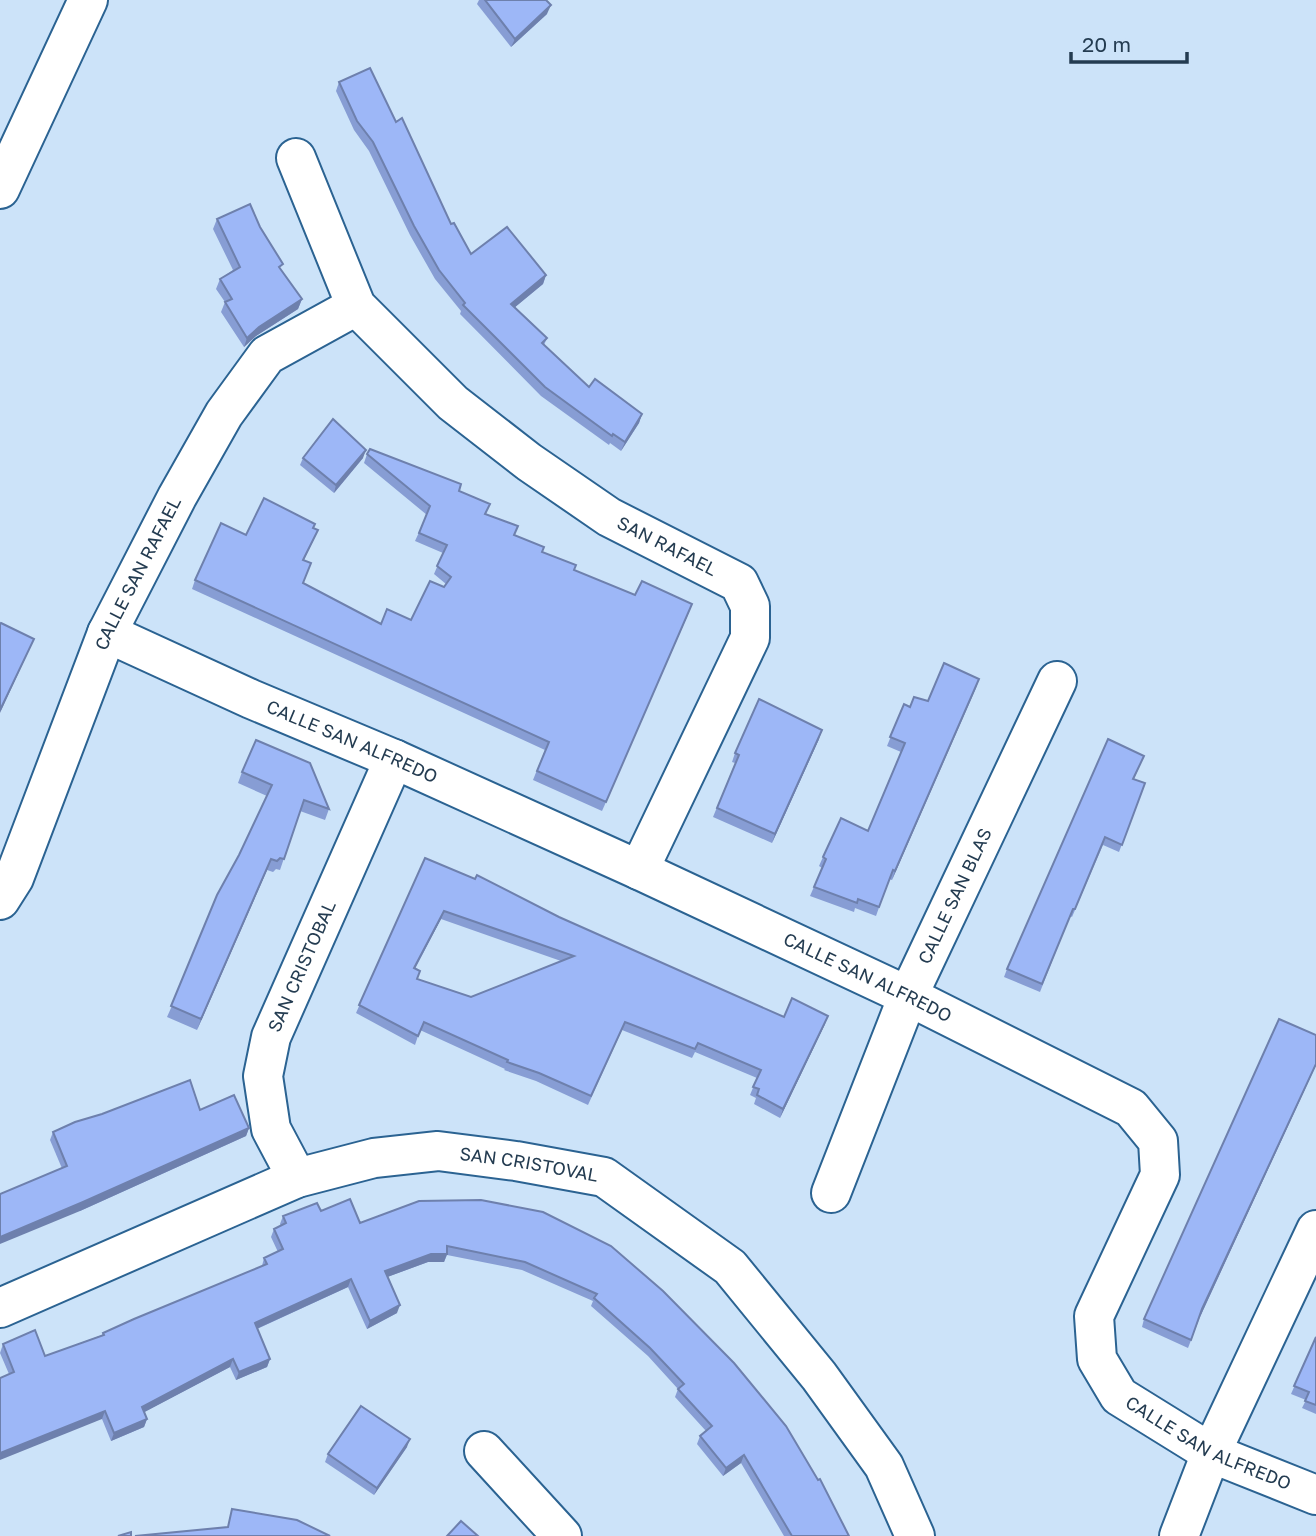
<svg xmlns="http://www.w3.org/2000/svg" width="1316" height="1536" viewBox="0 0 1316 1536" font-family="'Golos Text',sans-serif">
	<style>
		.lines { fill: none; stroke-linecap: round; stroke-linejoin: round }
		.street-casing { stroke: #2b6392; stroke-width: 42 }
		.secondary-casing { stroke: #2b6392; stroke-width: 42 }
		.street { stroke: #fff; stroke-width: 38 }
		.secondary { stroke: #fff; stroke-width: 38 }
		.wall { fill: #879dd4; fill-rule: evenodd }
		.shaded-wall { fill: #6e80ad }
		.building { fill: #9db7f7; stroke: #6e80ad; stroke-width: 2; fill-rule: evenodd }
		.labels { text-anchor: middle; stroke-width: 5; stroke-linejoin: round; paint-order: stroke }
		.street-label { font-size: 18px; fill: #243c51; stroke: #cce3f9 }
	</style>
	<rect width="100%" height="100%" fill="#cce3f9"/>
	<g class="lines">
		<g class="street-casing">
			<g id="street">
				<path id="s1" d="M 296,158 L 356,306 L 453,403 L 529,462 L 609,517 L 739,583 L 750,606 L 750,638 L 639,870"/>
				<path id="s2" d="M 107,633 L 251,699 L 394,759 L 639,870 L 908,996 L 1131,1108 L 1158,1141 L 1160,1175 L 1094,1316 L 1097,1359 L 1119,1396 L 1211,1453 L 1316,1495"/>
				<path id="s3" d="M 0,900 L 14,878 L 107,633 L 177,497 L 224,414 L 267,355 L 356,306"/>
				<path id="s4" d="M 297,1178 L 271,1129 L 263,1076 L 271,1037 L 394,759"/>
				<path id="s5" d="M 831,1193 L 908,996 L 1057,681"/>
				<path id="s6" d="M 0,1308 L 297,1178 L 374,1158 L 438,1151 L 516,1161 L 604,1177 L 730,1267 L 819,1376 L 884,1466 L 915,1536"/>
				<path d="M 484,1451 L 562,1536"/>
				<path d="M 1179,1536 L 1211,1453 L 1316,1230"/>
			</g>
		</g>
		<g class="secondary-casing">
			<path id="secondary" d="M 0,189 L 88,0"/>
		</g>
		<use href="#street" class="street"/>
		<use href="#secondary" class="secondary"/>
	</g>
	<g class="wall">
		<path d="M 479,0 L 546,0 L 547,14 L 511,47 L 477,4 Z"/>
		<path d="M 339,82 L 396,122 L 451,224 L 471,254 L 546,275 L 543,284 L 515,307 L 547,338 L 544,345 L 589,387 L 642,414 L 639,423 L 621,451 L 610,443 L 609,445 L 541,396 L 460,314 L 461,311 L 435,279 L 410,235 L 369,151 L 354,130 L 336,91 Z"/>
		<path d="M 217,219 L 281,270 L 302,299 L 298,309 L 256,336 L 244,347 L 221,312 L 225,302 L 216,289 L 220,279 L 233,270 L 213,229 Z"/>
		<path d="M 367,454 L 459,491 L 486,514 L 514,535 L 574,570 L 635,595 L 689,612 L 602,811 L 533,780 L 545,750 L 192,589 L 195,580 L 313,528 L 314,539 L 304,560 L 303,584 L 381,624 L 411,620 L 446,584 L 434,574 L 443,553 L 415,541 L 427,515 L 364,463 Z"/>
		<path d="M 303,458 L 363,458 L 334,493 L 300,465 Z"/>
		<path d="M 979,679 L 892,880 L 889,879 L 876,916 L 855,908 L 854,912 L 810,896 L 822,868 L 819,866 L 823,857 L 868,831 L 901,752 L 887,746 L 904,704 L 910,707 L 928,701 Z"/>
		<path d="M 819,739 L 772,843 L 713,817 L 735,763 L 732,762 L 735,753 Z"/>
		<path d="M 1141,763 L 1134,779 L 1145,783 L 1119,852 L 1103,845 L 1072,917 L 1070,916 L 1040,992 L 1004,977 L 1007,969 Z"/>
		<path d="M 242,772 L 329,809 L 325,820 L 300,811 L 280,870 L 276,869 L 273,872 L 267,870 L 197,1030 L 167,1017 L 239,855 L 267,796 L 238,783 Z"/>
		<path d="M 425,858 L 784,1017 L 825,1024 L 780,1118 L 754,1104 L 756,1098 L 750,1095 L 757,1078 L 695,1052 L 692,1058 L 622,1030 L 588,1105 L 536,1081 L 504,1070 L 505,1069 L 420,1030 L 415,1045 L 356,1013 ZM 441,919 L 561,961 L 471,997 L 417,980 L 420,971 L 415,969 Z"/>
		<path d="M 1316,1035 L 1316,1065 L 1200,1317 L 1188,1348 L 1142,1327 L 1144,1319 Z"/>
		<path d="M 200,1110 L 249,1128 L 246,1136 L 80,1211 L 50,1140 L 53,1132 Z"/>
		<path d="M 321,1211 L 360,1223 L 543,1212 L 849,1536 L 784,1536 L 741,1463 L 723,1476 L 697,1444 L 700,1436 L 706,1431 L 675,1397 L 678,1389 L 648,1356 L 591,1306 L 593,1301 L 522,1270 L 447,1255 L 444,1262 L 428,1262 L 387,1277 L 397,1313 L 367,1329 L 348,1287 L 257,1329 L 270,1359 L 267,1367 L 236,1380 L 230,1367 L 144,1412 L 147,1419 L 144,1427 L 111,1441 L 102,1419 L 9,1374 L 0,1353 L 3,1344 L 45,1356 L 102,1335 L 103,1333 L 262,1266 L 264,1258 L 278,1252 L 271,1237 L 274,1229 L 281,1226 L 280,1224 L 283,1216 Z"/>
		<path d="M 1316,1337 L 1316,1414 L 1302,1408 L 1306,1400 L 1291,1394 Z"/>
		<path d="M 407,1447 L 374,1495 L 325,1462 L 328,1454 Z"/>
	</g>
	<g class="shaded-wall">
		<path d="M 551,5 L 547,14 L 511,47 L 515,39 Z"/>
		<path d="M 546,275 L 543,284 L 508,313 L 511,304 Z"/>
		<path d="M 302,299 L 298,309 L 256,336 L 244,347 L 247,338 L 259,327 Z"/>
		<path d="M 642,414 L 639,423 L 621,451 L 625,442 Z"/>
		<path d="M 366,450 L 363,458 L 334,493 L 336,485 Z"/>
		<path d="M 692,604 L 689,612 L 602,811 L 606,802 Z"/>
		<path d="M 34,639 L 29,650 L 0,713 L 0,710 Z"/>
		<path d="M 979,679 L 976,688 L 892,880 L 895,871 Z"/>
		<path d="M 822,730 L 819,739 L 772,843 L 775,834 Z"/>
		<path d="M 271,859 L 267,870 L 197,1030 L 201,1019 Z"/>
		<path d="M 444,911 L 441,919 L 410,977 L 414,968 Z"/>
		<path d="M 828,1016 L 825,1024 L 780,1118 L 783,1109 Z"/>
		<path d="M 1316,1064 L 1316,1065 L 1200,1317 L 1202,1309 Z"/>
		<path d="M 249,1128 L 246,1136 L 80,1211 L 0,1244 L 0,1237 Z"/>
		<path d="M 431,1254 L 447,1254 L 444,1262 L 428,1262 L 382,1279 L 385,1271 Z"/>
		<path d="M 351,1279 L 348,1287 L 252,1331 L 255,1323 Z"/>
		<path d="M 400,1305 L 397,1313 L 367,1329 L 370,1321 Z"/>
		<path d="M 233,1359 L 230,1367 L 139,1415 L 142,1407 Z"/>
		<path d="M 270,1359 L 267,1367 L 236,1380 L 239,1372 Z"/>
		<path d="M 105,1411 L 102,1419 L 0,1460 L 0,1453 Z"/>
		<path d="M 147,1419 L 144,1427 L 111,1441 L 114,1433 Z"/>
		<path d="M 410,1439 L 407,1447 L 374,1495 L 377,1488 Z"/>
		<path d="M 744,1455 L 741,1463 L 723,1476 L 726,1468 Z"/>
	</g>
	<g class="building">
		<path d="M 485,0 L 546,0 L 551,5 L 515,39 Z"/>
		<path d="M 370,68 L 396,122 L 402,118 L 451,224 L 454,223 L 471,254 L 507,227 L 546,275 L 511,304 L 547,338 L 542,343 L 589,387 L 595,379 L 642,414 L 625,442 L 613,434 L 612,436 L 545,387 L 463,305 L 465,303 L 439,270 L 414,226 L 373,142 L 357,121 L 339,82 Z"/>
		<path d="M 250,204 L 260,227 L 283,264 L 279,267 L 302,299 L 259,327 L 247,338 L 225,302 L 232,299 L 220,279 L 240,267 L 217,219 Z"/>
		<path d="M 333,419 L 366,450 L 336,485 L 303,458 Z"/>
		<path d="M 370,449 L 461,484 L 459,491 L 490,504 L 485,514 L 518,526 L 514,535 L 544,547 L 542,552 L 576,565 L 574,570 L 635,595 L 642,581 L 692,604 L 606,802 L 537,771 L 549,742 L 195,580 L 221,523 L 246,535 L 264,498 L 315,524 L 313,528 L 318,530 L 303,560 L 311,563 L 303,583 L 381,624 L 387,609 L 411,620 L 430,581 L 444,587 L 451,577 L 437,566 L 447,545 L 419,533 L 430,506 L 367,454 Z"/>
		<path d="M 1,623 L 34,639 L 0,710 L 0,624 Z"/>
		<path d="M 944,663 L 979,679 L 895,871 L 893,870 L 879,907 L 858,899 L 857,903 L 814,887 L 826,859 L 823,857 L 841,818 L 868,831 L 905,743 L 890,737 L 904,704 L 910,707 L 914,697 L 928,701 Z"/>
		<path d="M 759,699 L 822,730 L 775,834 L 717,808 L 739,755 L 735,753 Z"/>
		<path d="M 1108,739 L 1144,756 L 1133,779 L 1145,783 L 1122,845 L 1105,837 L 1075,909 L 1073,909 L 1042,984 L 1007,969 Z"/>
		<path d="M 256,740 L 310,763 L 329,809 L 304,800 L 284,859 L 280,858 L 277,861 L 271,859 L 201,1019 L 171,1006 L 217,895 L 239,855 L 272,785 L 242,772 Z"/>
		<path d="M 425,858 L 475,879 L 477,875 L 559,917 L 784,1017 L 792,998 L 828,1016 L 783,1109 L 757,1095 L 759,1089 L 753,1087 L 761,1070 L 698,1043 L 695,1049 L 625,1022 L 591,1096 L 539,1073 L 507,1062 L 508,1060 L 424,1022 L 418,1036 L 359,1005 ZM 444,911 L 574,956 L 471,997 L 417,979 L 420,971 L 414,968 Z"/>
		<path d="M 1279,1019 L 1316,1035 L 1316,1064 L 1202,1309 L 1191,1340 L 1144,1319 Z"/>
		<path d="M 190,1080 L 200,1110 L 234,1095 L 249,1128 L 83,1202 L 0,1237 L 0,1194 L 67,1166 L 53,1132 L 75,1122 L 102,1114 Z"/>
		<path d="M 350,1199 L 360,1223 L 419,1201 L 481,1200 L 543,1212 L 611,1246 L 663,1291 L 734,1363 L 786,1426 L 818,1480 L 820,1479 L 849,1536 L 792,1536 L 744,1455 L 726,1468 L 700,1436 L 712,1426 L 678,1389 L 684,1384 L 650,1348 L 594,1298 L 597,1294 L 525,1262 L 447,1246 L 447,1254 L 431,1254 L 385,1271 L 400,1305 L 370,1321 L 351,1279 L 255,1323 L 270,1359 L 239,1372 L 233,1359 L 142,1407 L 147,1419 L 114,1433 L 105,1411 L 0,1453 L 0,1378 L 14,1372 L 3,1344 L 35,1330 L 45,1356 L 104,1335 L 103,1333 L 134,1319 L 267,1264 L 264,1258 L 283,1249 L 274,1229 L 286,1223 L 283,1216 L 317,1203 L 321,1211 Z"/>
		<path d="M 1316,1337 L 1316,1405 L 1305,1401 L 1309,1392 L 1294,1386 Z"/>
		<path d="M 361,1406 L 410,1439 L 377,1488 L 328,1454 Z"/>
		<path d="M 232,1509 L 297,1520 L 330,1536 L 135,1536 L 228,1527 Z"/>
		<path d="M 461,1521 L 478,1536 L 447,1536 Z"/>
		<path d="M 131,1532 L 131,1536 L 118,1536 Z"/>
	</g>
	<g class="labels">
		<g class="street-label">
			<text dy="6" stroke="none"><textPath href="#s1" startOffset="555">SAN RAFAEL</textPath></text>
			<text dy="6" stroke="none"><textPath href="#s3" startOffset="355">CALLE SAN RAFAEL</textPath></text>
			<text dy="6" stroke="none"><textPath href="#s2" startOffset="268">CALLE SAN ALFREDO</textPath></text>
			<text dy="6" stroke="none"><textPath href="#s5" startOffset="322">CALLE SAN BLAS</textPath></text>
			<text dy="6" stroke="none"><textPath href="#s4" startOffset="226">SAN CRISTOBAL</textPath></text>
			<text dy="6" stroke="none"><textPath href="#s2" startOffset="835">CALLE SAN ALFREDO</textPath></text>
			<text dy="6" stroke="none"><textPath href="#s6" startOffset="560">SAN CRISTOVAL</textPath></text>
			<text dy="6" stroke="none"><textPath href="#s2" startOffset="1549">CALLE SAN ALFREDO</textPath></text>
		</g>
	</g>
	<path d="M1071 52v10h116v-10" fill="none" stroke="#243c51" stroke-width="3.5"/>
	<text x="1082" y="52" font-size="21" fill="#243c51" stroke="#cce3f9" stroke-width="5" paint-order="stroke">20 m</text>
</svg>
